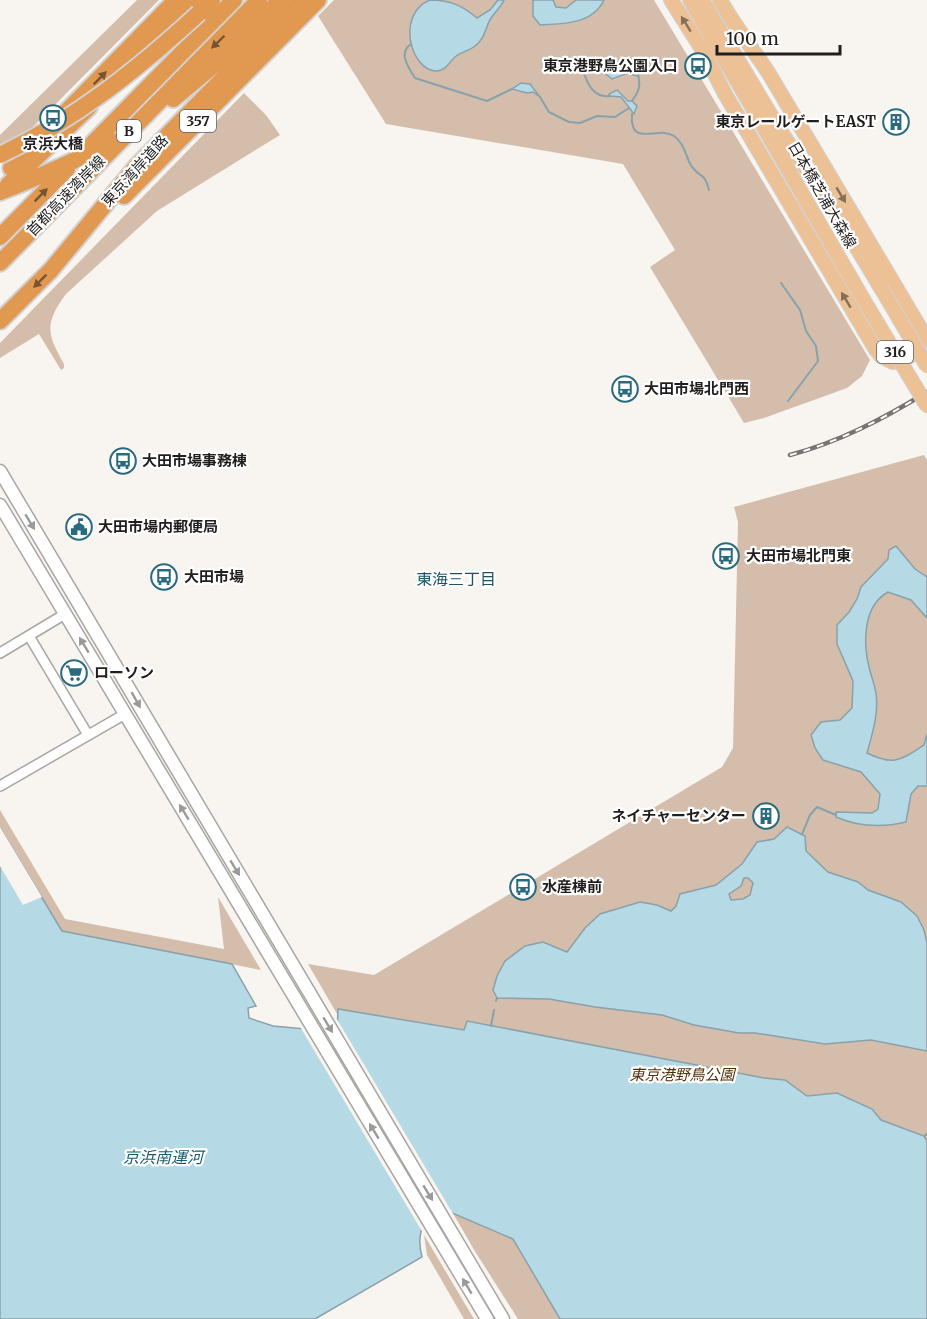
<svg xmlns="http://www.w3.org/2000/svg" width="927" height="1319" viewBox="0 0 927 1319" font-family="Merriweather,'Noto Sans JP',serif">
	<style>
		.green { fill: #d4beab }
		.water { fill: #b6d9e6; stroke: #89a1aa; stroke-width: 1.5; fill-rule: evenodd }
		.pier { fill: #f8f4f0 }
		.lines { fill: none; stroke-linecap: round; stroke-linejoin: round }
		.stream { stroke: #89a1aa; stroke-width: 2 }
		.street-casing { stroke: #a9a5a1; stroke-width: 12 }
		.secondary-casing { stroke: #a9a5a1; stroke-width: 15 }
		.primary-casing { stroke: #d3d2d2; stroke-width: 16 }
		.highway-casing { stroke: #d3d2d2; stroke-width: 20 }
		.street { stroke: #fff; stroke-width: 9 }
		.secondary { stroke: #fff; stroke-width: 12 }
		.primary { stroke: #edc196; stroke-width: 14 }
		.highway { stroke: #e19850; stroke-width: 16 }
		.rail-casing { stroke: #767371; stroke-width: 4.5 }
		.rail { stroke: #fff; stroke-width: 2; stroke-dasharray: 7; stroke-linecap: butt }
		.primary-bridge-casing { stroke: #d3d2d2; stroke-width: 16; stroke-linecap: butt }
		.highway-bridge-casing { stroke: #d3d2d2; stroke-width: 20; stroke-linecap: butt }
		.primary-bridge { stroke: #edc196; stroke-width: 14 }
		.highway-bridge { stroke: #e19850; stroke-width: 16 }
		.oneway { fill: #87705a }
		.oneway2 { fill: #775534 }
		.oneway3 { fill: #9b9a9a }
		.labels { text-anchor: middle; stroke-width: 4.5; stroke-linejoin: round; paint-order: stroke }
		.shield { fill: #fff; stroke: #646262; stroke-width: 1.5 }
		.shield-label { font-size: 14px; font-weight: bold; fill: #211f1e }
		.poi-label { font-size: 15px; font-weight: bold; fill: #211f1e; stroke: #fff; text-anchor: start }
		.street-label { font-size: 15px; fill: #211f1e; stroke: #fff }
		.park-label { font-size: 15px; font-style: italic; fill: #512f08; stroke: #fff }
		.neighbourhood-label { font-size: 16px; fill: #1f5363; stroke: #fff }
		.water-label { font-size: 16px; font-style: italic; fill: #195b6e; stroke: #fff }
	</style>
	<rect width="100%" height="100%" fill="#f8f4f0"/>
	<g class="green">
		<path d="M 137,0 L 159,0 L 0,160 L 0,135 Z"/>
		<path d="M 334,0 L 654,0 L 870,360 L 862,376 L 847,388 L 764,418 L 744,423 L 650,267 L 675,250 L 623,164 L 386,124 L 318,16 Z"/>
		<path d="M 244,93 L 266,115 L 280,135 L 157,211 L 66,294 C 44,324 47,334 64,364 L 64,368 L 61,370 L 39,334 L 0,358 L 0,343 Z"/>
		<path d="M 924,455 L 927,460 L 927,1319 L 518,1319 L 476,1253 L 308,964 L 374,975 L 722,767 L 733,748 L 738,522 L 734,507 Z"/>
		<path d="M 0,810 L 65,919 L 224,949 L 218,897 L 261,970 L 62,931 L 0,827 Z"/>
		<path d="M 424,1235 L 474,1319 L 464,1319 L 427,1255 Z"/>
	</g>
	<g class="water">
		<path d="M 430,0 C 449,0 462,5 477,18 L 490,10 L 498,0 L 504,0 C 501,7 495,12 491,18 C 485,28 485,39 475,46 C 469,51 460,52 455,57 C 449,62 447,70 437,71 C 411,72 395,14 430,0 Z"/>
		<path d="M 533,0 L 553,0 L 556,7 L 566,8 L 576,0 L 604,0 C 593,24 563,24 540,25 L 533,16 Z"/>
		<path d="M 621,62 L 629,63 L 638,74 L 637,76 L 628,73 L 612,79 L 601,70 L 600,64 Z"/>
		<path d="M 521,83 L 530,84 L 540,97 L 533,92 L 527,93 L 512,89 Z"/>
		<path d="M 617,90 L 628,101 L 632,101 L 637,106 L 634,114 L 621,97 L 610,96 L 609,94 Z"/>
		<path d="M 896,546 L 915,569 L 927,577 L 927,618 L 911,600 L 888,592 C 863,606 863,642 869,667 C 871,676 875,685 876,694 C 879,713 872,735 867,753 C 894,766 899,761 924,745 L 927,734 L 927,786 L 918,786 L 911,794 L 906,822 C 881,828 859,827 836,817 L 836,812 L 872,813 L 878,809 L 880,794 L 861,772 L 823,760 L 815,748 L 811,735 L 821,722 L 840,720 L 852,708 L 853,681 L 837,644 L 837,625 L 849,612 L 857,599 L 861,587 L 888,559 L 889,550 Z"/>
		<path d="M 787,827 L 805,836 L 806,851 L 828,872 L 858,882 L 868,890 L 901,902 L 917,916 L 924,930 L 927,943 L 927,1051 L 871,1040 L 825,1044 L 755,1033 L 739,1033 L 694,1025 L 662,1015 L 595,1007 L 549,999 L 497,998 L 493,990 L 497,976 L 505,961 L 525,946 L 543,942 L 567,952 L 585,928 L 600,914 L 640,902 L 657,905 L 671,911 L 676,906 L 680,894 L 716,885 L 742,864 L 757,842 L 774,839 ZM 744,878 L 748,878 L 753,883 L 750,895 L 743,899 L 731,900 L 729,894 L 741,886 Z"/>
		<path d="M 0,828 L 62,931 L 232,964 L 256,1006 L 248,1008 L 249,1018 L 273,1026 L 337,1032 L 338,1009 L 464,1030 L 467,1021 L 764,1078 L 785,1080 L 807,1096 L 837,1093 L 872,1109 L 881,1120 L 924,1136 L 927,1141 L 927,1319 L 560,1319 L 513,1239 L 443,1209 C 439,1210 433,1212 430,1215 C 419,1226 418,1243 422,1257 L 315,1319 L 0,1319 Z"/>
	</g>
	<g class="pier">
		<path d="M 0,827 L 42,897 L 23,905 L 0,866 Z"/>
		<path d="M 335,1016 L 455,1217 L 443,1212 L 432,1217 L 423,1233 L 299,1025 L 334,1029 Z"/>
	</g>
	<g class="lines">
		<g class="stream">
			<path d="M 411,44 C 398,53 408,67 415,78 L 487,101 L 512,89"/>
			<path d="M 583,71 C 588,85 594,98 610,96"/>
			<path d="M 540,97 L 549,112 L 569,122 L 580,123 L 597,116 L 615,117 L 629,108"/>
			<path d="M 632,101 C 639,91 641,86 638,74"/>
			<path d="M 632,114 C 629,149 659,125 674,136 C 686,144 686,161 693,168 C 702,179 704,172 709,190"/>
			<path d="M 781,283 L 800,310 L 806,331 L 816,346 L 818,361 L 788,401"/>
			<path d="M 802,834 L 810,815 L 817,807 L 836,815"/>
			<path d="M 496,1001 L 497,998"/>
			<path d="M 491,1026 L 494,1010"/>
			<path d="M 924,1136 L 927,1134"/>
		</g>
		<g class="street-casing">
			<g id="street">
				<path d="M 29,636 L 88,735"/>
				<path d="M 0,653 L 65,614"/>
				<path d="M 0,786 L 125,714"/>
			</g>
		</g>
		<g class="secondary-casing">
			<g id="secondary">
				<path d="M 0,471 L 503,1319"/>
				<path d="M 0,505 L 487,1319"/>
			</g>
		</g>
		<g class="primary-casing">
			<g id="primary">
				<path d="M 671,0 L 705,54"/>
				<path d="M 690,0 L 863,299"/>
				<path d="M 702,0 L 781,132 L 837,215 L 881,288"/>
				<path d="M 720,0 L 737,28"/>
				<path d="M 701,47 L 725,94 L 876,350 L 881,356 L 893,362 C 913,359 926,346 919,326 L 768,72 L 733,21"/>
			</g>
		</g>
		<g class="highway-casing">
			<g id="highway">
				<path d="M 199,13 L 212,0"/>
				<path d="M 132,63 L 194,0"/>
				<path d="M 173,99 L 226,55 L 280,0"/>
				<path d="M 89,147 L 234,0"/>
				<path d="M 11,168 L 176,0"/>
				<path d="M 8,185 L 89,107"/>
				<path d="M 0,192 C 39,177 76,161 112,141"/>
				<path d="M 124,196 L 318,0"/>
				<path d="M 0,237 L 67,169"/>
				<path d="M 0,263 L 259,0"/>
				<path d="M 0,321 L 51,270 L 136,167 L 300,0"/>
			</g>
		</g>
		<use href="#street" class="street"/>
		<use href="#secondary" class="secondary"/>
		<use href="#primary" class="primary"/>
		<use href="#highway" class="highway"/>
		<g class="rail-casing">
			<path id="rail" d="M 790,455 C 839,442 883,419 927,392"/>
		</g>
		<use href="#rail" class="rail"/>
		<g class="primary-bridge-casing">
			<g id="primary-bridge">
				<path d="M 881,288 L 927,366"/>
				<path d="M 863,299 L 927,406"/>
			</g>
		</g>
		<g class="highway-bridge-casing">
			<path id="highway-bridge" d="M 0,155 C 76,119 138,69 199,13"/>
		</g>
		<use href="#primary-bridge" class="primary-bridge"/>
		<use href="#highway-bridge" class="highway-bridge"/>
	</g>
	<defs><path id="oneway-solid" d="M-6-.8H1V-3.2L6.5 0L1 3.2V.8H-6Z" transform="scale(1.5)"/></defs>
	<g class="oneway">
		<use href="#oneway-solid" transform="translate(686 24) rotate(-122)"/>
		<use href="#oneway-solid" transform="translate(841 195) rotate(59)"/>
		<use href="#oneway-solid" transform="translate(846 300) rotate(-121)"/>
	</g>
	<g class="oneway2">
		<use href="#oneway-solid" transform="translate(218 42) rotate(136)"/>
		<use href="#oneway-solid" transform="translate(100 78) rotate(-45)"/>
		<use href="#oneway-solid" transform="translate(41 195) rotate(-45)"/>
		<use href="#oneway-solid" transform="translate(40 281) rotate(135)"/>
	</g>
	<g class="oneway3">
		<use href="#oneway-solid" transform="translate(30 522) rotate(59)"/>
		<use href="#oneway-solid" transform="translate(84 645) rotate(-121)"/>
		<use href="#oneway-solid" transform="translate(136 700) rotate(60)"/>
		<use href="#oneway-solid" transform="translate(184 812) rotate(-121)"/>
		<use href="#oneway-solid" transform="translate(235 868) rotate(59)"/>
		<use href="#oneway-solid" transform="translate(328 1025) rotate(59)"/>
		<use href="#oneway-solid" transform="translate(374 1131) rotate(-121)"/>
		<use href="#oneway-solid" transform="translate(428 1193) rotate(59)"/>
		<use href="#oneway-solid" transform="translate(467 1286) rotate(-121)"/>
	</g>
	<defs>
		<g id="bus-ring" transform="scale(1.35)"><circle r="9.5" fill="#fff" stroke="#2a6a7e" stroke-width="1.5"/><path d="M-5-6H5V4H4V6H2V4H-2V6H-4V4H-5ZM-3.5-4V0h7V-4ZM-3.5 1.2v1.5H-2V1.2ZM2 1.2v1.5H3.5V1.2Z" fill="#2a6a7e"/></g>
		<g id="building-ring" transform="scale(1.35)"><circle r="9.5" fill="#fff" stroke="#2a6a7e" stroke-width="1.5"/><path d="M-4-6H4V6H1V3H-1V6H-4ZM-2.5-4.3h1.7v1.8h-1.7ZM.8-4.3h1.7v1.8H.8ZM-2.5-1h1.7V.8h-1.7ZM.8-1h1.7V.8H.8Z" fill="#2a6a7e"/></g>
		<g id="civic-ring" transform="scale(1.35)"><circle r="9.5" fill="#fff" stroke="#2a6a7e" stroke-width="1.5"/><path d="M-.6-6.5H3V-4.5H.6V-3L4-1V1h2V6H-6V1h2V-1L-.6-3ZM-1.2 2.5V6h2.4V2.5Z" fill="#2a6a7e"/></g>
		<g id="supermarket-ring" transform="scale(1.35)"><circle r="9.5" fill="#fff" stroke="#2a6a7e" stroke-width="1.5"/><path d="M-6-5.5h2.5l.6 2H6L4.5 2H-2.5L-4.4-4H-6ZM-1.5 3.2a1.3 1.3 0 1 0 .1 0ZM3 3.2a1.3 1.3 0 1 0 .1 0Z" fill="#2a6a7e"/></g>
	</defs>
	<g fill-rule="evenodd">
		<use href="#bus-ring" x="698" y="66"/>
		<use href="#bus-ring" x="53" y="118"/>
		<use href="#building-ring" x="896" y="122"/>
		<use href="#bus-ring" x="625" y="389"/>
		<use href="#bus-ring" x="123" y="461"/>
		<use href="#civic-ring" x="79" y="527"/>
		<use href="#bus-ring" x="726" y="556"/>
		<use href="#bus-ring" x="164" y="577"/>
		<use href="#supermarket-ring" x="74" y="673"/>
		<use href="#building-ring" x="766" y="816"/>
		<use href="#bus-ring" x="523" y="887"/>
	</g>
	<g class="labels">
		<g class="shield">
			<rect x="180" y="110" width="36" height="22" rx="4.5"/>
			<rect x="117" y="120" width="24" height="22" rx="4.5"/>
			<rect x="877" y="341" width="36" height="22" rx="4.5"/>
		</g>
		<g class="shield-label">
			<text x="198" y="126">357</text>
			<text x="129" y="136">B</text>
			<text x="895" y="357">316</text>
		</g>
		<g class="poi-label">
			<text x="678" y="71" text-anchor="end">東京港野鳥公園入口</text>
			<text x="876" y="127" text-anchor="end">東京レールゲートEAST</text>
			<text x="53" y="149" text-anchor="middle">京浜大橋</text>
			<text x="644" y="394">大田市場北門西</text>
			<text x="142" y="466">大田市場事務棟</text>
			<text x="98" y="532">大田市場内郵便局</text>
			<text x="746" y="561">大田市場北門東</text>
			<text x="184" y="582">大田市場</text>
			<text x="94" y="678">ローソン</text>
			<text x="746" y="821" text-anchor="end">ネイチャーセンター</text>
			<text x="542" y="892">水産棟前</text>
		</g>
		<g class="street-label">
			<text transform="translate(135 171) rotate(-48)" y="5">東京湾岸道路</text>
			<text transform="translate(822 195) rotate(60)" y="5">日本橋芝浦大森線</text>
			<text transform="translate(66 196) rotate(-46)" y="5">首都高速湾岸線</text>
		</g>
		<g class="park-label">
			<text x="682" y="1080">東京港野鳥公園</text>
		</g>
		<g class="neighbourhood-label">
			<text x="456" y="585">東海三丁目</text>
		</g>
		<g class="water-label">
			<text x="163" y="1163">京浜南運河</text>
		</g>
	</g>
	<path d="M717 45v9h123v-9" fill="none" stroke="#211f1e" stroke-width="3"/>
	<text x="726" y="45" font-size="18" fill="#211f1e" stroke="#ffffff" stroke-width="4.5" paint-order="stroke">100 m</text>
</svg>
